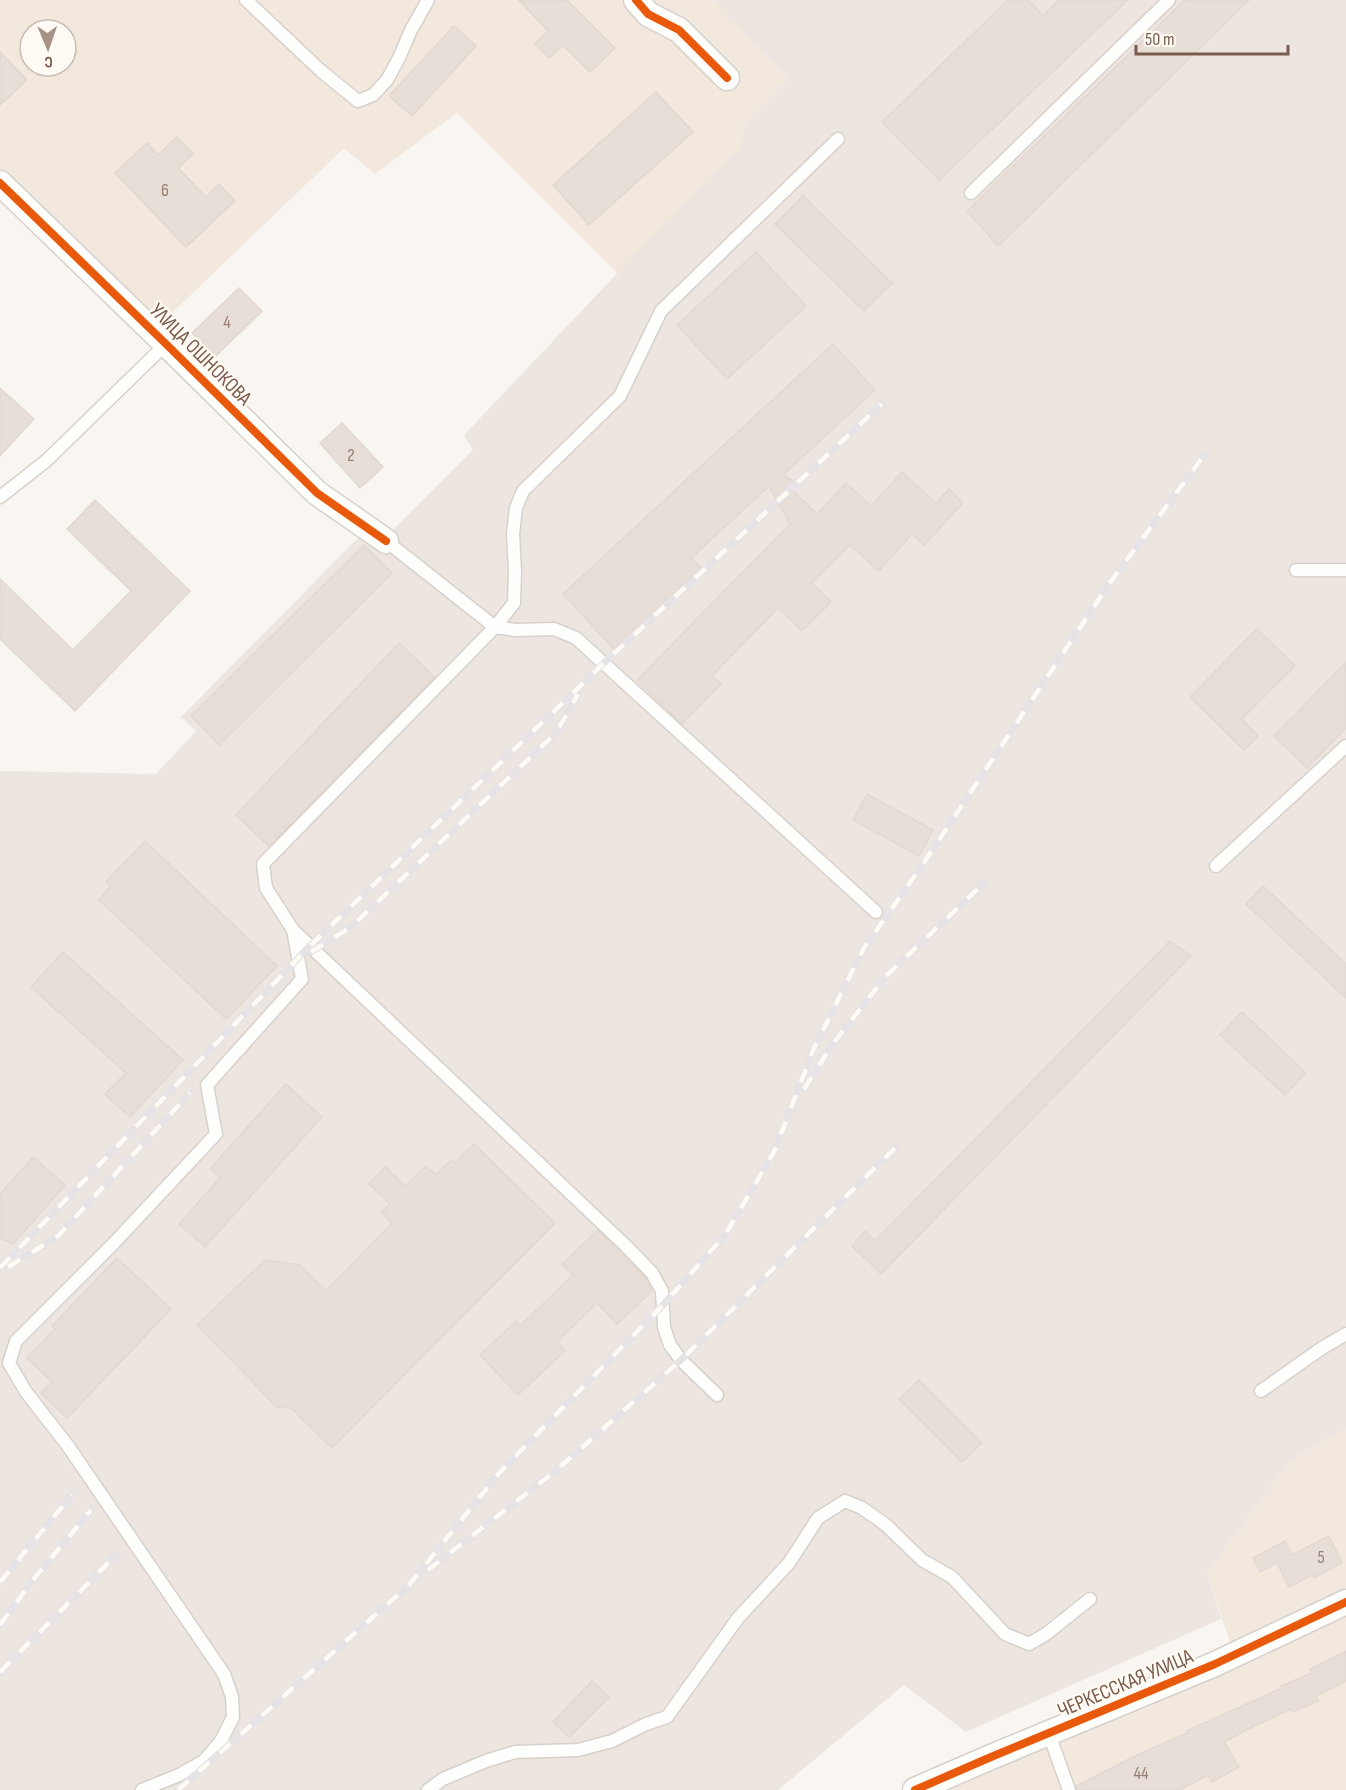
<svg xmlns="http://www.w3.org/2000/svg" width="1346" height="1790" viewBox="0 0 1346 1790" font-family="'Sofia Sans Condensed',sans-serif">
	<style>
		.residential { fill: #f2e8de; fill-rule: evenodd }
		.industrial { fill: #ede5e0 }
		.building { fill: #e6ded7; stroke: #e2d8d2; stroke-width: 1.5 }
		.lines { fill: none; stroke-linecap: round; stroke-linejoin: round }
		.lane-casing { stroke: #d7d1cb; stroke-width: 15 }
		.street-casing { stroke: #d7d1cb; stroke-width: 27 }
		.lane { stroke: #fefefd; stroke-width: 12 }
		.street { stroke: #fefefd; stroke-width: 24 }
		.rail-casing { stroke: #e6e3e7; stroke-width: 7 }
		.rail { stroke: #fffaf3; stroke-width: 4.5; stroke-dasharray: 14; stroke-linecap: butt }
		.cycleway-casing { stroke: #fffaf3; stroke-width: 11 }
		.cycleway { stroke: #e8590c; stroke-width: 8 }
		.labels { text-anchor: middle; stroke-width: 5; stroke-linejoin: round; paint-order: stroke }
		.number-label { font-size: 18px; fill: #977e72 }
		.street-label { font-size: 21px; fill: #7a5c4d; stroke: #fffaf3 }
	</style>
	<rect width="100%" height="100%" fill="#f9f5f0"/>
	<g class="residential">
		<path d="M 0,0 L 714,0 L 788,78 L 745,123 L 741,148 L 618,274 L 457,113 L 375,174 L 344,148 L 153,331 L 0,183 ZM 30,30 L 66,30 L 66,66 L 30,66 Z"/>
		<path d="M 1346,1428 L 1346,1790 L 915,1790 L 1234,1655 L 1207,1573 L 1291,1460 Z"/>
	</g>
	<path class="industrial" d="M 714,0 L 1346,0 L 1346,1428 L 1291,1460 L 1207,1573 L 1221,1619 L 966,1732 L 904,1685 L 778,1790 L 0,1790 L 0,771 L 156,774 L 196,731 L 181,717 L 362,534 L 379,544 L 473,450 L 464,435 L 629,261 L 741,148 L 745,123 L 788,78 Z"/>
	<g class="building">
		<path d="M 519,0 L 567,0 L 615,48 L 590,72 L 563,45 L 549,58 L 535,43 L 548,31 Z"/>
		<path d="M 1008,0 L 1028,0 L 1043,15 L 1059,0 L 1128,0 L 939,180 L 882,122 Z"/>
		<path d="M 1185,0 L 1249,0 L 998,246 L 967,211 Z"/>
		<path d="M 454,26 L 476,46 L 412,116 L 389,96 Z"/>
		<path d="M 0,52 L 27,80 L 0,105 Z"/>
		<path d="M 656,92 L 693,132 L 589,225 L 553,185 Z"/>
		<path d="M 177,137 L 193,154 L 178,168 L 206,197 L 219,184 L 235,201 L 186,247 L 115,173 L 147,143 L 158,155 Z"/>
		<path d="M 803,196 L 892,283 L 864,311 L 775,224 Z"/>
		<path d="M 756,252 L 806,306 L 727,379 L 677,325 Z"/>
		<path d="M 239,288 L 262,311 L 216,356 L 192,333 Z"/>
		<path d="M 833,344 L 875,390 L 783,475 L 795,482 L 789,487 L 817,514 L 846,483 L 871,506 L 902,472 L 936,503 L 949,489 L 963,503 L 924,545 L 912,534 L 879,571 L 850,545 L 812,583 L 831,602 L 802,631 L 778,608 L 712,676 L 721,684 L 682,724 L 637,680 L 790,524 L 769,486 L 691,558 L 701,568 L 614,649 L 563,594 Z"/>
		<path d="M 0,388 L 34,419 L 0,456 Z"/>
		<path d="M 342,423 L 383,467 L 360,488 L 320,443 Z"/>
		<path d="M 95,500 L 190,591 L 75,711 L 0,639 L 0,579 L 73,650 L 131,591 L 67,529 Z"/>
		<path d="M 364,545 L 392,573 L 219,745 L 191,716 Z"/>
		<path d="M 1257,629 L 1295,666 L 1242,719 L 1258,736 L 1244,750 L 1190,697 Z"/>
		<path d="M 399,643 L 435,677 L 269,846 L 236,815 Z"/>
		<path d="M 1346,662 L 1346,728 L 1307,768 L 1274,736 Z"/>
		<path d="M 867,794 L 933,830 L 919,856 L 853,820 Z"/>
		<path d="M 145,841 L 277,966 L 226,1019 L 99,900 L 111,886 L 106,882 Z"/>
		<path d="M 1263,886 L 1346,964 L 1346,998 L 1246,904 Z"/>
		<path d="M 1170,941 L 1191,956 L 881,1274 L 852,1246 L 865,1231 L 875,1241 Z"/>
		<path d="M 63,952 L 183,1060 L 130,1117 L 105,1094 L 126,1073 L 31,987 Z"/>
		<path d="M 1242,1012 L 1306,1073 L 1285,1095 L 1220,1035 Z"/>
		<path d="M 286,1084 L 322,1117 L 205,1247 L 179,1224 L 220,1178 L 210,1169 Z"/>
		<path d="M 474,1144 L 555,1223 L 332,1448 L 291,1408 L 277,1407 L 197,1325 L 265,1260 L 300,1265 L 326,1291 L 392,1223 L 381,1212 L 390,1204 L 369,1184 L 385,1167 L 406,1186 L 425,1167 L 437,1174 L 451,1160 L 455,1163 Z"/>
		<path d="M 33,1157 L 65,1185 L 13,1244 L 0,1238 L 0,1194 Z"/>
		<path d="M 598,1230 L 647,1280 L 652,1291 L 617,1324 L 597,1303 L 557,1342 L 565,1351 L 518,1395 L 480,1355 L 516,1321 L 520,1326 L 573,1275 L 562,1264 Z"/>
		<path d="M 117,1258 L 171,1309 L 67,1418 L 41,1393 L 52,1382 L 27,1358 L 55,1329 L 52,1326 Z"/>
		<path d="M 919,1380 L 982,1443 L 962,1462 L 899,1399 Z"/>
		<path d="M 1329,1536 L 1342,1563 L 1314,1578 L 1312,1575 L 1289,1587 L 1277,1563 L 1260,1572 L 1253,1558 L 1285,1541 L 1292,1555 Z"/>
		<path d="M 1346,1651 L 1346,1681 L 1316,1696 L 1319,1701 L 1292,1712 L 1291,1709 L 1248,1729 L 1224,1742 L 1239,1767 L 1212,1782 L 1208,1775 L 1180,1790 L 1077,1790 L 1076,1786 L 1133,1757 L 1187,1733 L 1186,1731 L 1282,1688 L 1281,1686 L 1312,1673 L 1310,1669 Z"/>
		<path d="M 592,1681 L 609,1697 L 569,1737 L 553,1722 Z"/>
	</g>
	<g class="lines">
		<g class="lane-casing">
			<g id="lane">
				<path d="M 246,0 L 321,71 L 358,101 L 373,95 L 387,80 L 399,58 L 411,30 L 428,0"/>
				<path d="M 838,139 L 661,311 L 620,396 L 523,491 L 516,508 L 513,534 L 515,572 L 514,603 L 495,627 L 515,630 L 554,629 L 576,638 L 876,912"/>
				<path d="M 971,193 L 1169,0"/>
				<path d="M 0,497 L 46,461 L 166,344"/>
				<path d="M 1296,570 L 1346,570"/>
				<path d="M 1216,866 L 1346,746"/>
				<path d="M 293,930 L 626,1246 L 652,1273 L 662,1291 L 664,1327 L 670,1345 L 681,1360 L 717,1395"/>
				<path d="M 1261,1391 L 1322,1348 L 1346,1334"/>
				<path d="M 1049,1734 L 1069,1790"/>
				<path d="M 142,1790 L 179,1775 L 204,1761 L 221,1741 L 233,1717 L 232,1697 L 224,1674 L 68,1446 L 26,1392 L 9,1363 L 16,1341 L 114,1243 L 216,1134 L 207,1085 L 302,979 L 293,930 L 266,888 L 263,864 L 495,627 L 386,541"/>
				<path d="M 428,1790 L 443,1779 L 486,1761 L 515,1752 L 578,1750 L 612,1741 L 646,1724 L 667,1717 L 738,1618 L 789,1563 L 818,1518 L 845,1501 L 862,1508 L 886,1525 L 922,1560 L 952,1577 L 1005,1634 L 1029,1644 L 1046,1634 L 1090,1599"/>
			</g>
		</g>
		<g class="street-casing">
			<g id="street">
				<path d="M 636,0 L 648,14 L 679,30 L 727,78"/>
				<path d="M 0,183 L 166,344 L 317,493 L 386,541"/>
				<path d="M 915,1790 L 991,1757 L 1215,1664 L 1346,1602"/>
			</g>
		</g>
		<use href="#lane" class="lane"/>
		<use href="#street" class="street"/>
		<g class="rail-casing">
			<g id="rail">
				<path d="M 311,952 L 351,927 L 556,733 L 578,694"/>
				<path d="M 804,1089 L 832,1045 L 886,976 L 984,883"/>
				<path d="M 8,1267 L 58,1236 L 190,1093"/>
				<path d="M 0,1268 L 310,946 L 604,663 L 882,404"/>
				<path d="M 428,1570 L 553,1473 L 681,1360 L 896,1147"/>
				<path d="M 0,1582 L 72,1495"/>
				<path d="M 0,1625 L 33,1580 L 91,1510"/>
				<path d="M 0,1672 L 116,1555"/>
				<path d="M 178,1790 L 409,1585 L 500,1472 L 663,1305 L 725,1235 L 774,1152 L 814,1048 L 864,948 L 921,867 L 1109,584 L 1205,454"/>
			</g>
		</g>
		<use href="#rail" class="rail"/>
		<g class="cycleway-casing">
			<g id="cycleway">
				<path d="M 636,0 L 648,14 L 679,30 L 727,78"/>
				<path d="M 0,183 L 166,344 L 317,493 L 386,541"/>
				<path d="M 915,1790 L 991,1757 L 1215,1664 L 1346,1602"/>
			</g>
		</g>
		<use href="#cycleway" class="cycleway"/>
	</g>
	<g class="labels">
		<g class="number-label">
			<text x="165" y="196">6</text>
			<text x="227" y="328">4</text>
			<text x="351" y="461">2</text>
			<text x="1321" y="1563">5</text>
			<text x="1141" y="1779">44</text>
		</g>
		<g class="street-label">
			<text transform="translate(201 354) rotate(45)" y="7">УЛИЦА ОШНОКОВА</text>
			<text transform="translate(1125 1683) rotate(-23)" y="7">ЧЕРКЕССКАЯ УЛИЦА</text>
		</g>
	</g>
	<g transform="translate(48 48) rotate(178)"><circle r="28" fill="#fffaf3" stroke="#cabbb1" stroke-width="1.5"/>
	<path d="M0-4.5L10 22L0 15L-10 22Z" fill="#a69286"/>
	<text y="-9" font-size="16" font-weight="bold" text-anchor="middle" fill="#7a5c4d">С</text>
	</g>
	<path d="M1136 45v9h152v-9" fill="none" stroke="#7a5c4d" stroke-width="3"/>
	<text x="1145" y="45" font-size="18" fill="#7a5c4d" stroke="#fffaf3" stroke-width="4.5" paint-order="stroke">50 m</text>
</svg>
